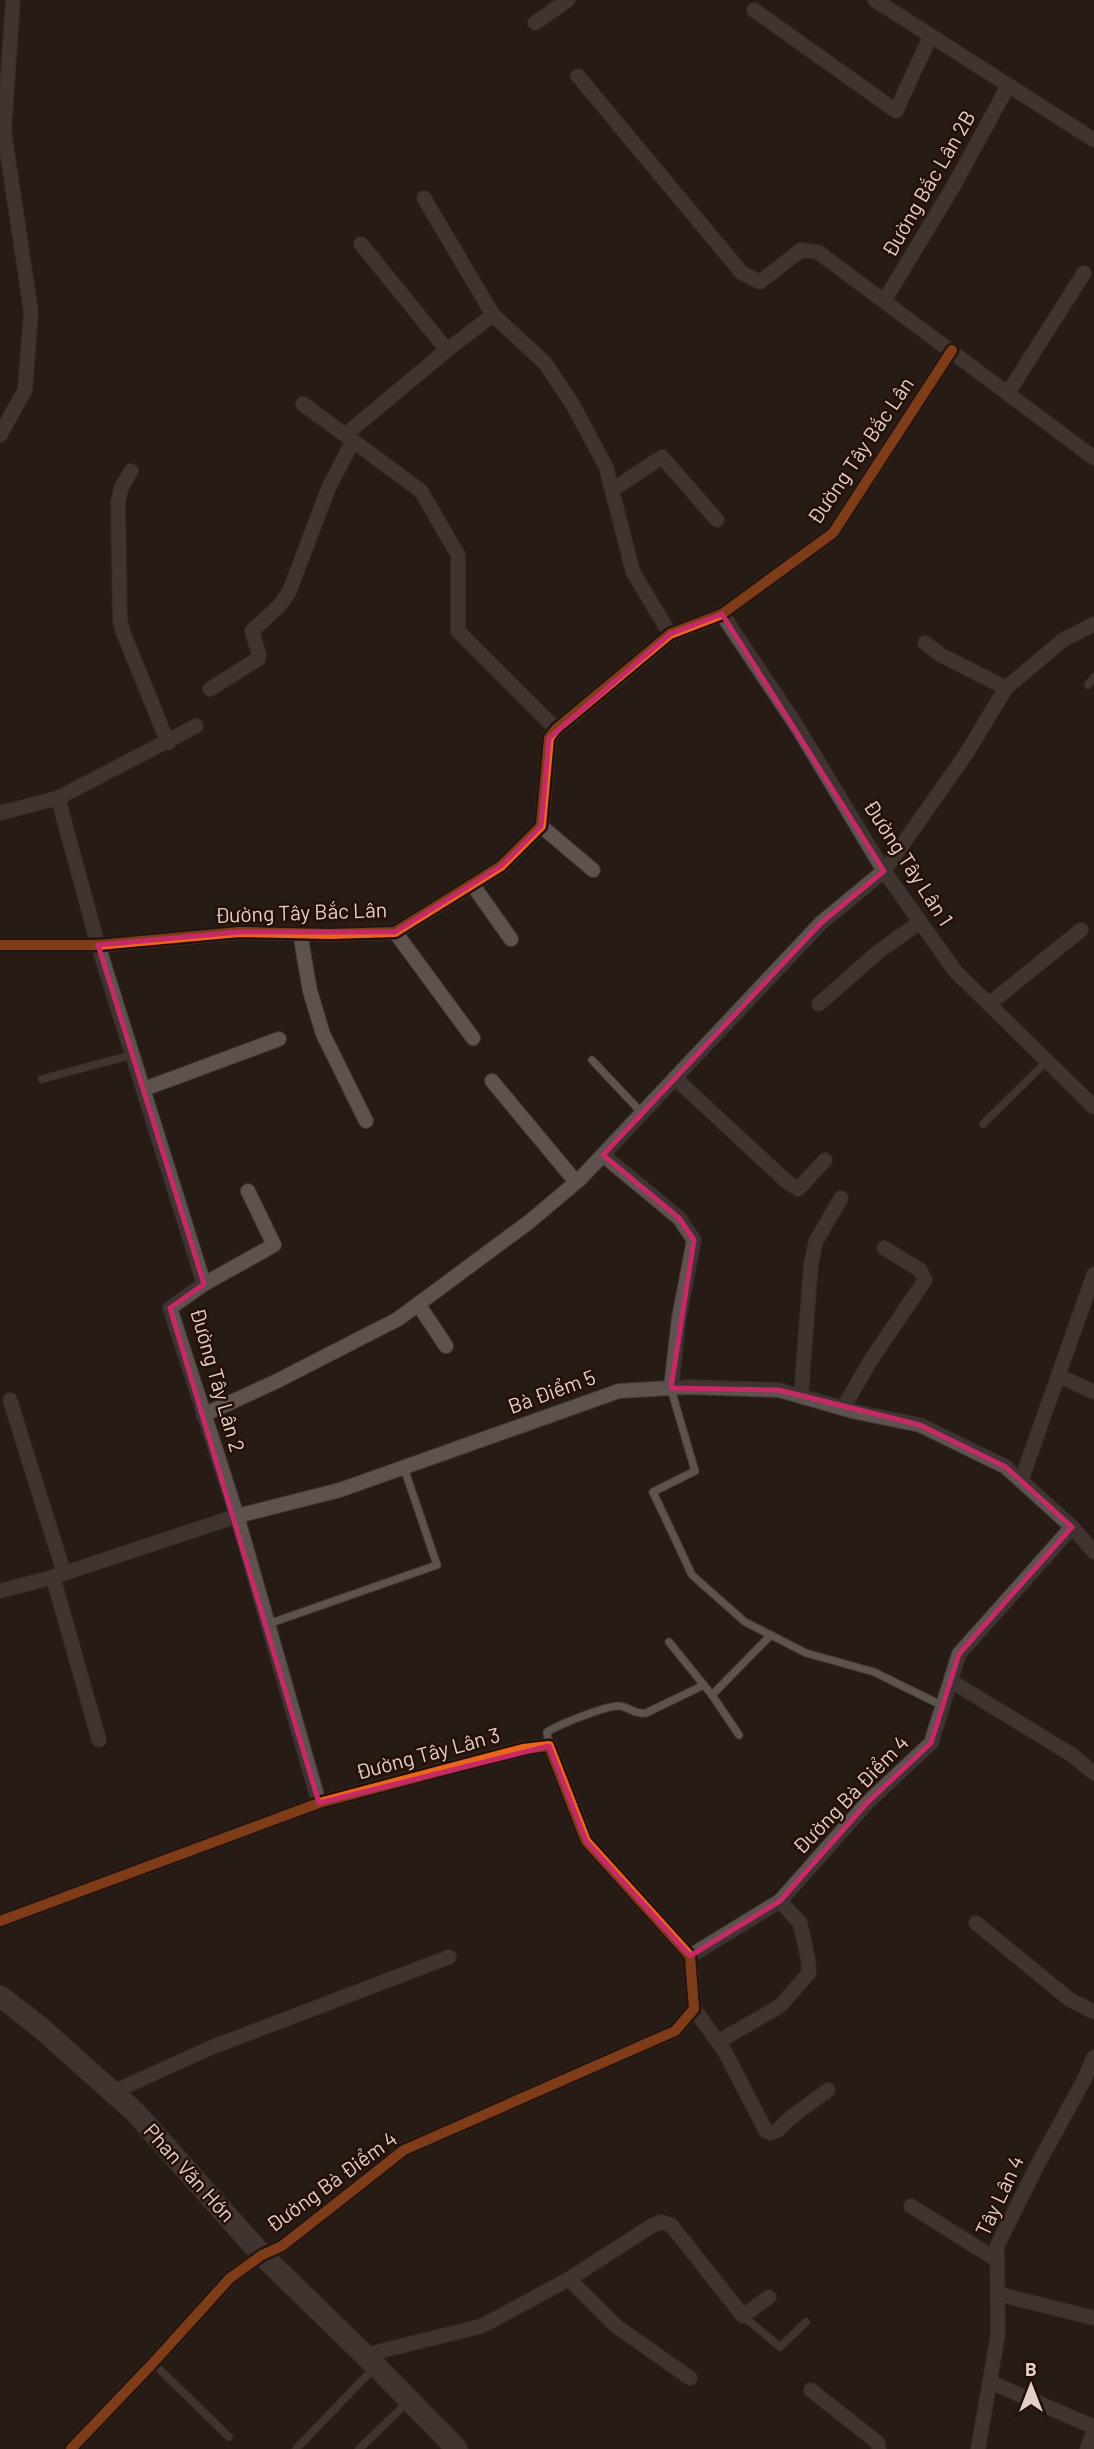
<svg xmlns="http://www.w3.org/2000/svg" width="1094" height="2449" viewBox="0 0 1094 2449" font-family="Barlow,sans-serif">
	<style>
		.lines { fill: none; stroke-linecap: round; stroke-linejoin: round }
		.service-casing { stroke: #423734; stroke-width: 9 }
		.minor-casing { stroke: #423734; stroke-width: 16 }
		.secondary-casing { stroke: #423734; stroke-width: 23 }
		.service { stroke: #5d524e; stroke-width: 7 }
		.minor { stroke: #5d524e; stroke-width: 14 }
		.secondary { stroke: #5d524e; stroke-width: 21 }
		.cycleway-casing { stroke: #250f06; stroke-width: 15 }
		.cycleway { stroke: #eb651d; stroke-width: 10 }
		.marked { fill: none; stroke: #c52a66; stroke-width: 5; stroke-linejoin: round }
		.labels { text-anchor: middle; stroke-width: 5; stroke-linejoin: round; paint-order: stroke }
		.street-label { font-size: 21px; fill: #e1d0ca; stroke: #250f06 }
	</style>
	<rect width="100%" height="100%" fill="#271b16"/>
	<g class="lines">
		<g class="service-casing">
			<g id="service">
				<path d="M 1088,685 L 1094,677"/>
				<path d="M 592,1060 L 642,1113"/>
				<path d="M 42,1079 L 132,1055"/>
				<path d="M 983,1124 L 1047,1061"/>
				<path d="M 671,1389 L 695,1471 L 653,1492 L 692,1575 L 745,1622 L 806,1653 L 874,1672 L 943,1706"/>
				<path d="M 268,1624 L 437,1565 L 404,1468"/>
				<path d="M 669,1642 L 712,1695 L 739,1735"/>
				<path d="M 712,1695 L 771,1635"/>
				<path d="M 549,1746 L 547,1732 C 558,1725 607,1705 619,1706 C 630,1707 635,1715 646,1713 L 704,1685"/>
				<path d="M 743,2316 L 780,2347 L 806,2322"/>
				<path d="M 153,2363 L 229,2437"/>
				<path d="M 296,2449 L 373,2369"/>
				<path d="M 359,2449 L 409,2401"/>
			</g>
		</g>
		<g class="minor-casing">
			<g id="minor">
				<path d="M 875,0 L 1094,140"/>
				<path d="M 754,10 L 896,111 L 930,37"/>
				<path d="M 535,23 L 568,0"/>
				<path d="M 578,76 L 742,273 L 760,282 L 801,250 L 818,252 L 1094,458"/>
				<path d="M 424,198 L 493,315 L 545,363 L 573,405 L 606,467 L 633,572 L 670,634"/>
				<path d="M 361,244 L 447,350 L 493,315"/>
				<path d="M 884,301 L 953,187 L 1008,86"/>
				<path d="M 1008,393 L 1084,273"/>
				<path d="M 303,404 L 421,491 L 458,555 L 458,631 L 556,729"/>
				<path d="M 0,435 L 25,390 L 31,312 L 4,131 L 13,0"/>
				<path d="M 345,435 L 447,350"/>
				<path d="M 131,471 L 121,488 L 118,502 L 120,620 L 123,632 L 168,743"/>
				<path d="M 612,490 L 662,457 L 717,520"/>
				<path d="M 722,614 L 798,728 L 884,871 L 955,971 L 1094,1107"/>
				<path d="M 925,643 L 941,655 L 1006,688"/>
				<path d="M 210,689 L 258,659 L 259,655 L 252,631 L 280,605 L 289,592 L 329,487 L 353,441"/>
				<path d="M 58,798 L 98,945 L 204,1284 L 170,1308 L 237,1516 L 319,1803"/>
				<path d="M 0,813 L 58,798 L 196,726"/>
				<path d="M 541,826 L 593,870"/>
				<path d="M 472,884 L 511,939"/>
				<path d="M 395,932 L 473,1038"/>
				<path d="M 300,933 L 310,991 L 323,1034 L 366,1121"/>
				<path d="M 0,945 L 98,945 L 239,932 L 330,934 L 395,932 L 501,866 L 541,826 L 549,738 L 556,729 L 670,634 L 722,614 L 833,533 L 952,350"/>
				<path d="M 819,1004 L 878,952 L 920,922"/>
				<path d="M 989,1004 L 1081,930"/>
				<path d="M 675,1078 L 786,1181 L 798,1189 L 825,1160"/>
				<path d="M 492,1081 L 576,1182"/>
				<path d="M 144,1089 L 279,1039"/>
				<path d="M 603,1155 L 679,1218 L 694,1240 L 679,1318 L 671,1388"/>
				<path d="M 204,1284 L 274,1245 L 248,1191"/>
				<path d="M 418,1304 L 446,1346"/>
				<path d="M 1059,1376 L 1094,1392"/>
				<path d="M 801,1396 L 811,1264 L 816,1241 L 841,1198"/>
				<path d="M 10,1400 L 64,1573"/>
				<path d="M 843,1408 L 869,1363 L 925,1280 L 920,1270 L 884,1248"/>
				<path d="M 203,1415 L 275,1382 L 398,1319 L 529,1222 L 580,1179 L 821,923 L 884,871 L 966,754 L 1006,688 L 1063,640 L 1094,624"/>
				<path d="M 1021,1481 L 1094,1274"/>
				<path d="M 53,1577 L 99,1740"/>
				<path d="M 0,1591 L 53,1577 L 237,1516 L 340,1490 L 619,1391 L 688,1387 L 779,1390 L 856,1412 L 920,1425 L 1006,1467 L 1072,1527 L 1094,1552"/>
				<path d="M 951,1681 L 1072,1755 L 1094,1773"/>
				<path d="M 0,1921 L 319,1803 L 523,1749 L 549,1746 L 586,1841 L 690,1956 L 694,2009 L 675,2031 L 404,2150 L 282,2246 L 262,2255 L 230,2278 L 153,2363 L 71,2449"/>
				<path d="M 976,1923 L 1069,1999 L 1094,2012"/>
				<path d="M 690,1956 L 780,1901 L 867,1803 L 931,1743 L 959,1654 L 1072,1527"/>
				<path d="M 694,2009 L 724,2050 L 766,2131 L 771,2133 L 778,2130 L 789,2119 L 828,2090"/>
				<path d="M 718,2042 L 780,2006 L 809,1973 L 808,1959 L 800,1923 L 780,1901"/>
				<path d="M 113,2092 L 210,2048 L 449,1957"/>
				<path d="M 911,2206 L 997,2260"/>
				<path d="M 569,2279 L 616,2326 L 690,2378"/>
				<path d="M 998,2294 L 1094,2318"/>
				<path d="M 365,2355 L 482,2326 L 569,2279 L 653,2225 L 661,2222 L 671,2225 L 743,2316 L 769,2297"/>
				<path d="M 990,2382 L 1094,2427"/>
				<path d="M 811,2390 L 878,2443 L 879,2449"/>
				<path d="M 978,2449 L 998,2334 L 997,2246 L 1038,2164 L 1084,2080 L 1094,2057"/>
				<path d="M 1087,2449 L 1094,2431"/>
			</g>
		</g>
		<g class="secondary-casing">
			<path id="secondary" d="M 0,1996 L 41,2028 L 135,2112 L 262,2255 L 376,2366 L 457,2449"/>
		</g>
		<use href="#service" class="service"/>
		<use href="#minor" class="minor"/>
		<use href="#secondary" class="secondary"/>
		<g class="cycleway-casing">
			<g id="cycleway">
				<path d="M 0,945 L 98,945 L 239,932 L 330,934 L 395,932 L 501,866 L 541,826 L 549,738 L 556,729 L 670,634 L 722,614 L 833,533 L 952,350"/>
				<path d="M 0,1921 L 319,1803 L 523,1749 L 549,1746 L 586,1841 L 690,1956 L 694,2009 L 675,2031 L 404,2150 L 282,2246 L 262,2255 L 230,2278 L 153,2363 L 71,2449"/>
			</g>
		</g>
		<use href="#cycleway" class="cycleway"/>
	</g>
	<path d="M0 0H1094V2449H0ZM 722,614 L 884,871 L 821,923 L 603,1155 L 679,1218 L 694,1240 L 671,1388 L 779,1390 L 920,1425 L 1006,1467 L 1072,1527 L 959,1654 L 931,1743 L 867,1803 L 780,1901 L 690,1956 L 586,1841 L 549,1746 L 319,1803 L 170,1308 L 204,1284 L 98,945 L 239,932 L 395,932 L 501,866 L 541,826 L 549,738 L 670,634 Z" fill="#271b16" fill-opacity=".55" fill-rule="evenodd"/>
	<path class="marked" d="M 722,614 L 884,871 L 821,923 L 603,1155 L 679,1218 L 694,1240 L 671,1388 L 779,1390 L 920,1425 L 1006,1467 L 1072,1527 L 959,1654 L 931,1743 L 867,1803 L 780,1901 L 690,1956 L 586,1841 L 549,1746 L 319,1803 L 170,1308 L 204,1284 L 98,945 L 239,932 L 395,932 L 501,866 L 541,826 L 549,738 L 670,634 Z"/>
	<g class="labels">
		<g class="street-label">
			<text transform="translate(929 184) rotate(-60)" y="7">Đường Bắc Lân 2B</text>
			<text transform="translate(861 451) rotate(-56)" y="7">Đường Tây Bắc Lân</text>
			<text transform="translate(908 863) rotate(57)" y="7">Đường Tây Lân 1</text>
			<text transform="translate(301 913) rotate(-2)" y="7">Đường Tây Bắc Lân</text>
			<text transform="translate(217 1380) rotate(74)" y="7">Đường Tây Lân 2</text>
			<text transform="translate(552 1392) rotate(-20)" y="7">Bà Điểm 5</text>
			<text transform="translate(428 1754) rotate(-15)" y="7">Đường Tây Lân 3</text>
			<text transform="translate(851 1795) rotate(-46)" y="7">Đường Bà Điểm 4</text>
			<text transform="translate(189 2173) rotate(48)" y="7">Phan Văn Hớn</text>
			<text transform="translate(332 2182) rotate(-36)" y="7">Đường Bà Điểm 4</text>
			<text transform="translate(1000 2196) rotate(-65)" y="7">Tây Lân 4</text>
		</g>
	</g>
	<g transform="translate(1031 2386)" stroke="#250f06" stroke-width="5" paint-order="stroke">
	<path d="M0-5L12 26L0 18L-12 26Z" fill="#e1d0ca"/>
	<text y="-10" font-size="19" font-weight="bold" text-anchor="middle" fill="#e1d0ca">B</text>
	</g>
</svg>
